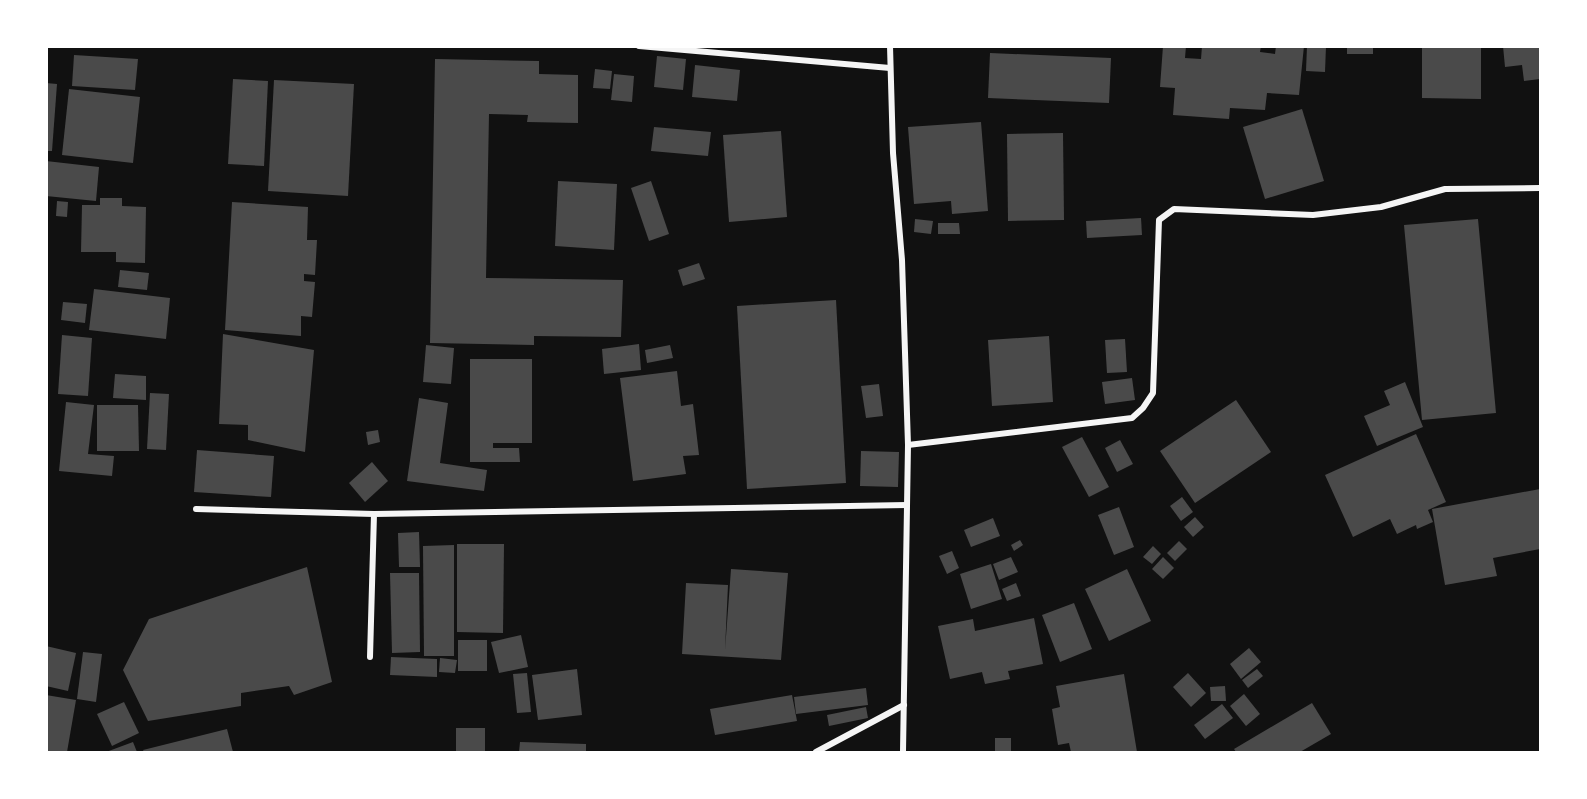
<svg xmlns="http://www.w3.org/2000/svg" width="1587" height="799" viewBox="0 0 1587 799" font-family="'Work Sans',sans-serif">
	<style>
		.building { fill: #4a4a4a }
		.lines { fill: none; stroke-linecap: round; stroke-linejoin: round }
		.minor { stroke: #f5f5f5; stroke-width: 6 }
	</style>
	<rect width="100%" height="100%" fill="#111"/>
	<g class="building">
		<path d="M 1163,46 L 1186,46 L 1185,58 L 1201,59 L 1202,46 L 1261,46 L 1260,52 L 1275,54 L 1276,46 L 1304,46 L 1299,95 L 1267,93 L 1265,110 L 1230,108 L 1229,119 L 1173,115 L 1175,88 L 1160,87 Z"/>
		<path d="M 1307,46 L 1326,46 L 1325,72 L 1306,71 Z"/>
		<rect x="1347" y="46" width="26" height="8"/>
		<path d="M 1422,46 L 1481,46 L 1481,99 L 1422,98 Z"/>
		<path d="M 1503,46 L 1540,46 L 1540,79 L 1524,81 L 1522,65 L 1505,67 Z"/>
		<path d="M 990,53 L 1111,58 L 1109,103 L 988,98 Z"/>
		<path d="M 74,55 L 138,59 L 135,90 L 72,86 Z"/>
		<path d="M 657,56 L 686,59 L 683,90 L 654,87 Z"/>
		<path d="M 435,59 L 539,61 L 539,74 L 578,75 L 578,123 L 527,122 L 528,115 L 489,114 L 486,278 L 623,280 L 621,337 L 534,336 L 534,345 L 430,343 Z"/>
		<path d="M 695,65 L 740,70 L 737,101 L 692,97 Z"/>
		<path d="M 595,69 L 612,71 L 610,89 L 593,88 Z"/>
		<path d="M 614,74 L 634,76 L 632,102 L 611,100 Z"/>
		<path d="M 233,79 L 268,81 L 264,166 L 228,164 Z"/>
		<path d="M 274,80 L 354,84 L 348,196 L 268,191 Z"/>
		<path d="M 46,83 L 57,84 L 52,151 L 46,151 Z"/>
		<path d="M 69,89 L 140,97 L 133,163 L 62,155 Z"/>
		<path d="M 1302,109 L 1324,181 L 1265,199 L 1243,127 Z"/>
		<path d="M 981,122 L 988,211 L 952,214 L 951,201 L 914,204 L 908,127 Z"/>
		<path d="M 654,127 L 711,132 L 708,156 L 651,151 Z"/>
		<path d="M 781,131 L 787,217 L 729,222 L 723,135 Z"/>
		<path d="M 1063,133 L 1064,220 L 1008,221 L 1007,134 Z"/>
		<path d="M 46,161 L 99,167 L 96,201 L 46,196 Z"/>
		<path d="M 558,181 L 617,184 L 614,250 L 555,246 Z"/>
		<path d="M 651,181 L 669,234 L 649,241 L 631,188 Z"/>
		<path d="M 100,198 L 122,198 L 122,206 L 146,207 L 145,263 L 116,262 L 116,252 L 81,252 L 82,205 L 100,205 Z"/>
		<path d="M 57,201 L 68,202 L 67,217 L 56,216 Z"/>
		<path d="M 232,202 L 308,207 L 307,240 L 317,240 L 315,275 L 304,274 L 304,281 L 315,282 L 312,317 L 301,316 L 301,336 L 225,330 Z"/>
		<path d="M 1141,218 L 1142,235 L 1087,238 L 1086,221 Z"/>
		<path d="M 915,219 L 933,221 L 931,234 L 914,232 Z"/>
		<path d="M 1478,219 L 1496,413 L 1422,420 L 1404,225 Z"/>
		<path d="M 938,223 L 959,223 L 960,234 L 938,234 Z"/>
		<path d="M 699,263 L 705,279 L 683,286 L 678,270 Z"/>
		<path d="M 120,270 L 149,273 L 147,290 L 118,287 Z"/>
		<path d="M 94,289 L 170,298 L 166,339 L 89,330 Z"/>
		<path d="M 836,300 L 846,483 L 747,489 L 737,306 Z"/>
		<path d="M 63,302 L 87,304 L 85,323 L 61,320 Z"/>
		<path d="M 223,334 L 314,350 L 305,452 L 248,440 L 248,425 L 219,424 Z"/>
		<path d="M 62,335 L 92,338 L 88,396 L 58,394 Z"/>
		<path d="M 1049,336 L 1053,402 L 992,406 L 988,340 Z"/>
		<path d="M 1125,339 L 1127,372 L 1107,373 L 1105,340 Z"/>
		<path d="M 639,344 L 641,370 L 604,374 L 602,349 Z"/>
		<path d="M 426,345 L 454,348 L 451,384 L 423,382 Z"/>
		<path d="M 670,345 L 673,358 L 647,363 L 645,350 Z"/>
		<path d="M 470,359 L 532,359 L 532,443 L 493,443 L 493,448 L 519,448 L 520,462 L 470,462 Z"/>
		<path d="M 677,371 L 681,406 L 693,404 L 699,455 L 683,456 L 686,474 L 633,481 L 620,378 Z"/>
		<path d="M 115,374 L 146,376 L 146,400 L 113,398 Z"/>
		<path d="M 1132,378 L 1135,400 L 1105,404 L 1102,382 Z"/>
		<path d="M 1405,382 L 1423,427 L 1377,446 L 1364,416 L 1390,405 L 1384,391 Z"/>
		<path d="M 879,384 L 883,416 L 866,418 L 861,386 Z"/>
		<path d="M 150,393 L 169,394 L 166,450 L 147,449 Z"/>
		<path d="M 419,398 L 448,403 L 440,463 L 487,470 L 484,491 L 407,481 Z"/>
		<path d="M 1236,400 L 1271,452 L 1195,503 L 1160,451 Z"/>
		<path d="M 66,402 L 94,405 L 88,454 L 114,456 L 112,476 L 59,471 Z"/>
		<path d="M 97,405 L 138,405 L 139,451 L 97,451 Z"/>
		<path d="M 378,430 L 380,442 L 368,445 L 366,432 Z"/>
		<path d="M 1416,434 L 1446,502 L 1428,510 L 1433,522 L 1417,529 L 1416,525 L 1397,534 L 1390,519 L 1353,537 L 1325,475 Z"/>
		<path d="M 1082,437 L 1109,487 L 1089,497 L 1062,447 Z"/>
		<path d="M 1120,440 L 1133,464 L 1117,472 L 1105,448 Z"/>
		<path d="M 197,450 L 274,456 L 271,497 L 194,492 Z"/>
		<path d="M 861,451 L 899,452 L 898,487 L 860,486 Z"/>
		<path d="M 372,462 L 388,481 L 365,502 L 349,483 Z"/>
		<path d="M 1540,489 L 1540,549 L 1493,558 L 1497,576 L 1445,585 L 1432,509 Z"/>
		<path d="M 1182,497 L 1193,512 L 1181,521 L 1170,506 Z"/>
		<path d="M 1119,507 L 1134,547 L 1114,555 L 1098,515 Z"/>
		<path d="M 1195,517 L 1204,527 L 1193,537 L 1184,527 Z"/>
		<path d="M 993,518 L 1000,536 L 971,547 L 964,530 Z"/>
		<path d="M 419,532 L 420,567 L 399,567 L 398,533 Z"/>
		<path d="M 1020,540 L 1023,545 L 1014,551 L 1011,545 Z"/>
		<path d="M 1179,541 L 1187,549 L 1175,561 L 1167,553 Z"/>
		<path d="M 457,544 L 504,544 L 503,633 L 457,632 Z"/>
		<path d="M 454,545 L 454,656 L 424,656 L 423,546 Z"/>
		<path d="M 1153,546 L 1161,554 L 1152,564 L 1143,557 Z"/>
		<path d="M 952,551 L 959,568 L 947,574 L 939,556 Z"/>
		<path d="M 1011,557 L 1018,572 L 999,580 L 993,564 Z"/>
		<path d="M 1163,557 L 1174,568 L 1163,579 L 1152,569 Z"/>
		<path d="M 991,564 L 1002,599 L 971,609 L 960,574 Z"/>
		<path d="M 307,567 L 332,682 L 294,695 L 289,686 L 241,693 L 241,706 L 148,721 L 123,670 L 149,619 Z"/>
		<path d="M 731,569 L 788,573 L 781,660 L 682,654 L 686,583 L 728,585 L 725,650 Z"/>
		<path d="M 1127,569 L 1151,621 L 1109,641 L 1085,589 Z"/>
		<path d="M 390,573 L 419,573 L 420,652 L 392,653 Z"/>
		<path d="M 1016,583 L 1021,596 L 1007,601 L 1002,589 Z"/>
		<path d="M 1074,603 L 1092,649 L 1060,662 L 1042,615 Z"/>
		<path d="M 1034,618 L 1043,664 L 1008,671 L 1010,679 L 985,684 L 982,672 L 950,679 L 938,626 L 973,619 L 975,631 Z"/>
		<path d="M 521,635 L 528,667 L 499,673 L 491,642 Z"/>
		<rect x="458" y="640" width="29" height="31"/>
		<path d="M 46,646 L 76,653 L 68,691 L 46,686 Z"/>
		<path d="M 1249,648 L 1261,662 L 1241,679 L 1230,664 Z"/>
		<path d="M 83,652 L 102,654 L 96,702 L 77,699 Z"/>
		<path d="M 391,657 L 437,659 L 437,677 L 390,675 Z"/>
		<path d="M 440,658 L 457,660 L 455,673 L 439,672 Z"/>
		<path d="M 577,669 L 582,715 L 538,720 L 532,675 Z"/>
		<path d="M 1257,669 L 1263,676 L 1248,688 L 1242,680 Z"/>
		<path d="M 527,673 L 531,712 L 517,713 L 513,674 Z"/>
		<path d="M 1188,673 L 1206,693 L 1191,707 L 1173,687 Z"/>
		<path d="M 1124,674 L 1137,752 L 1071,752 L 1069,743 L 1058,745 L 1052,709 L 1060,707 L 1056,686 Z"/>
		<path d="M 1225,686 L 1226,701 L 1211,701 L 1210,687 Z"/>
		<path d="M 866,688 L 868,705 L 796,714 L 794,697 Z"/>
		<path d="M 1244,694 L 1260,714 L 1246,726 L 1230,706 Z"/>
		<path d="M 46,695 L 76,700 L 67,752 L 46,752 Z"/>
		<path d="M 792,695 L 797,721 L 715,735 L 710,709 Z"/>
		<path d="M 124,702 L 139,733 L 112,746 L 97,714 Z"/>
		<path d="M 1312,703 L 1331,734 L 1300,752 L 1236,752 L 1234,749 Z"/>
		<path d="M 1222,704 L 1233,718 L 1205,739 L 1194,725 Z"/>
		<path d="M 866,707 L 868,718 L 829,726 L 827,715 Z"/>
		<rect x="456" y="728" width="29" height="24"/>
		<path d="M 227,729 L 233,752 L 144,752 L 143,750 Z"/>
		<rect x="995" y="738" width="16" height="14"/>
		<path d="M 133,742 L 137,752 L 106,752 Z"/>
		<path d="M 520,742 L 586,744 L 586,752 L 519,752 Z"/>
	</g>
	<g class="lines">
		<g class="minor">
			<path d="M 639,46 L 890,68"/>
			<path d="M 890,46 L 893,153 L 902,260 L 908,445 L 903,752"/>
			<path d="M 908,445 L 1132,418 L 1143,408 L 1153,393 L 1159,220 L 1174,209 L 1313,215 L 1381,207 L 1445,189 L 1540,188"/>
			<path d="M 196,509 L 374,514"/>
			<path d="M 370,657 L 374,514 L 907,505"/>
			<path d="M 816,752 L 904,705"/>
		</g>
	</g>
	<rect width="1587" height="799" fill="none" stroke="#ffffff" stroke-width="96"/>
</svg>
